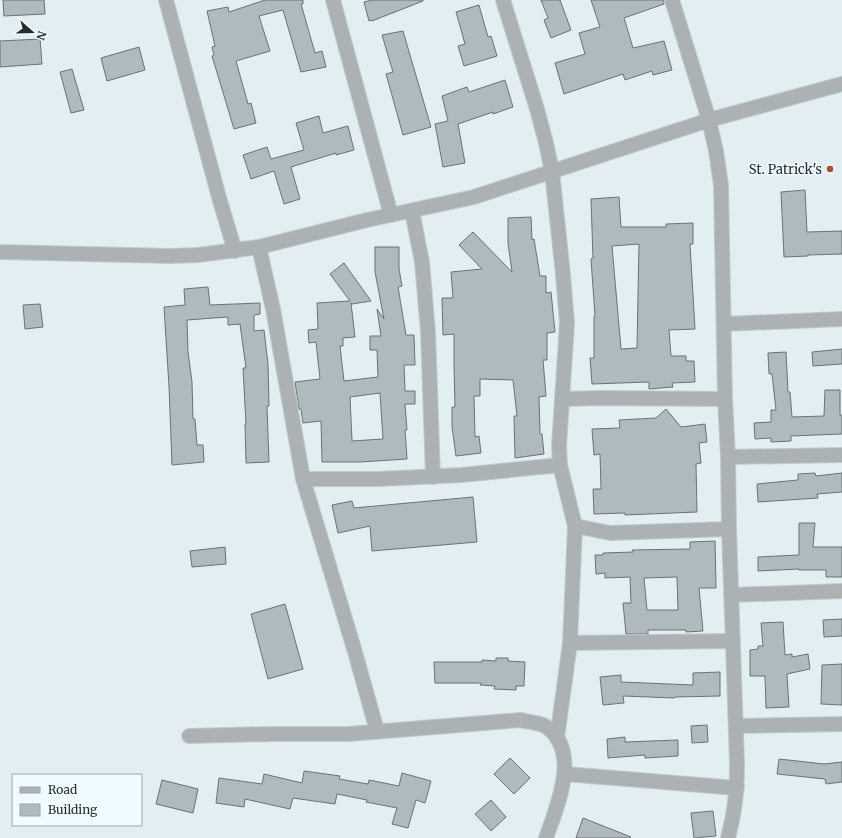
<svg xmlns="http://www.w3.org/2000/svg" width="842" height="838" viewBox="0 0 842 838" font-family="Merriweather,serif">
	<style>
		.building { fill: #afbabe; stroke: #687376; fill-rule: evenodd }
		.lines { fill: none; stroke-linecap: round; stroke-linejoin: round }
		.minor-casing { stroke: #c0cbce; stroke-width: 16 }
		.minor { stroke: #acb1b3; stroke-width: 14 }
		.poi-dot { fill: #b24b27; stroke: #effbff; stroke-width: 1.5 }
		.labels { text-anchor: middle; stroke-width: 3; stroke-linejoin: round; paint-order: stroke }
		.poi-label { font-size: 13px; fill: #272c2d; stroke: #effbff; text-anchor: end }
	</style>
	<rect width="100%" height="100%" fill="#e2eef1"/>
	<g class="building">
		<path d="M 3,0 L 44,0 L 45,14 L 4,16 Z"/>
		<path d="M 265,0 L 303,0 L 303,4 L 301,4 L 315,53 L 322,51 L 326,67 L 301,72 L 283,10 L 259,16 L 270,51 L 236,61 L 248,104 L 251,103 L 256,123 L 234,129 L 212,56 L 214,55 L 212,47 L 215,46 L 207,11 L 228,7 L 229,12 Z"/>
		<path d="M 372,0 L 423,0 L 423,1 L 372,21 L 372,20 L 369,21 L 364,2 Z"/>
		<path d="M 541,0 L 560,0 L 571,30 L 551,38 L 544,20 L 548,18 Z"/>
		<path d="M 591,0 L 664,0 L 664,4 L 624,18 L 633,48 L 664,41 L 672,70 L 653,75 L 652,71 L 625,80 L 623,74 L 564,94 L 555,63 L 585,54 L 579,33 L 600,27 Z"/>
		<path d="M 479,5 L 488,37 L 491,36 L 497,56 L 464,66 L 458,46 L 465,44 L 456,12 Z"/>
		<path d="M 403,31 L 431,127 L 403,135 L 386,74 L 393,72 L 382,35 Z"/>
		<path d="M 40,39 L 42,64 L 0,67 L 0,41 Z"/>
		<path d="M 139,47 L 145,70 L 107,81 L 101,58 Z"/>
		<path d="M 72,69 L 84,110 L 71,113 L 60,72 Z"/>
		<path d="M 505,80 L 513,107 L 493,114 L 493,112 L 458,124 L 465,163 L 443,167 L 435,124 L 448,121 L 442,96 L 467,87 L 469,92 Z"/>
		<path d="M 319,116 L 323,133 L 348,126 L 354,150 L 336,155 L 336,153 L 291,167 L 300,199 L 284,204 L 274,171 L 251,179 L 243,155 L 267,147 L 271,159 L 304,150 L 296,123 Z"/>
		<path d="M 805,190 L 807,232 L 842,231 L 842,254 L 808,255 L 808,256 L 784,257 L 781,192 Z"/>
		<path d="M 619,197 L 621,227 L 666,227 L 666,224 L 693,223 L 693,244 L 690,244 L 695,329 L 669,330 L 671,356 L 686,356 L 686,361 L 694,361 L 695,382 L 672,383 L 673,387 L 649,389 L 649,382 L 592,384 L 590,358 L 594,358 L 594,316 L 595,316 L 591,259 L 593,258 L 591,199 ZM 639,244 L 637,348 L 621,349 L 612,246 Z"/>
		<path d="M 531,217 L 532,240 L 534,239 L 540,276 L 546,276 L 546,293 L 551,292 L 555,332 L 547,333 L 547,360 L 543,360 L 546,396 L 539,397 L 540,434 L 542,434 L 544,454 L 515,458 L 514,416 L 517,416 L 513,380 L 480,379 L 480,396 L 474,396 L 475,437 L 479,436 L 481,453 L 456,456 L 452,427 L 452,407 L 455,407 L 454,365 L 454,334 L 443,335 L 442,298 L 453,298 L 451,272 L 482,269 L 459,245 L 473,232 L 512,272 L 508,243 L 508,218 Z"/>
		<path d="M 375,247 L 399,247 L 399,269 L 402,286 L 398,287 L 406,335 L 414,335 L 415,365 L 404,365 L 405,391 L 415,391 L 415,404 L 405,404 L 407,430 L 405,430 L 407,459 L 360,462 L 322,462 L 321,421 L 303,423 L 301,409 L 299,409 L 295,382 L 320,379 L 316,342 L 309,343 L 308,330 L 318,329 L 317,303 L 350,301 L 330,274 L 344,263 L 371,301 L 352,304 L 351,303 L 355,337 L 343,338 L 343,346 L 340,346 L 344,381 L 378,377 L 377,350 L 370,350 L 370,336 L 381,336 L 377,309 L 384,319 L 375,272 ZM 380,393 L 383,439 L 352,441 L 350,397 Z"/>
		<path d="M 208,287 L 210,305 L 260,303 L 260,314 L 254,315 L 254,331 L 264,330 L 268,364 L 269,406 L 267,406 L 269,462 L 246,463 L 245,424 L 246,424 L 243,368 L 246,368 L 240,324 L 228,325 L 228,317 L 187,320 L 188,352 L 192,382 L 193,419 L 195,419 L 197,445 L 203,445 L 204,462 L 172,465 L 169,386 L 164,307 L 185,305 L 184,289 Z"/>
		<path d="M 40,304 L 43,327 L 25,329 L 23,305 Z"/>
		<path d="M 842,349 L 842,364 L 813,366 L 812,352 Z"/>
		<path d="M 786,352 L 788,392 L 790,392 L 792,417 L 824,416 L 825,390 L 840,390 L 840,415 L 842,415 L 842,434 L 791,436 L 791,441 L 771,442 L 771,438 L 755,439 L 754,423 L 771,422 L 771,410 L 776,410 L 772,374 L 769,374 L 768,353 Z"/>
		<path d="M 666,409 L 681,427 L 705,424 L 707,442 L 699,443 L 701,463 L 696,464 L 697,512 L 625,515 L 625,513 L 594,514 L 593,489 L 601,489 L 600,454 L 594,455 L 592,429 L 620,428 L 619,420 L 656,418 Z"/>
		<path d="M 815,473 L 816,476 L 842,473 L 842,492 L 817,494 L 818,498 L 758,502 L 757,484 L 798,480 L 798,474 Z"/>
		<path d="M 473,497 L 477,542 L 372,551 L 370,526 L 338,533 L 332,505 L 352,501 L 354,508 Z"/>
		<path d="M 799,523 L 815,523 L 813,547 L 842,547 L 842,577 L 826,577 L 826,570 L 799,570 L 799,569 L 758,571 L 758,557 L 799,555 Z"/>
		<path d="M 715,541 L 716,588 L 699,588 L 703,631 L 686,632 L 686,630 L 648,630 L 648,634 L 626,634 L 623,603 L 631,603 L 630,577 L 605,578 L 605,573 L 596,574 L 595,555 L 603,555 L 603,553 L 633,552 L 632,550 L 690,549 L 690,542 ZM 677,577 L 678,610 L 647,610 L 644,578 Z"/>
		<path d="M 225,547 L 226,564 L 192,567 L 190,551 Z"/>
		<path d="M 285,604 L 303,669 L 268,679 L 251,614 Z"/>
		<path d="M 842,619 L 842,636 L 824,637 L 823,620 Z"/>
		<path d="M 783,622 L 785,655 L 792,654 L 792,657 L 808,654 L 810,669 L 787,674 L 789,707 L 766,708 L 765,676 L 750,676 L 750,650 L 758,649 L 758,646 L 763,646 L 761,623 Z"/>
		<path d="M 496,658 L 508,658 L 508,661 L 525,662 L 524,686 L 516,686 L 516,690 L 494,689 L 495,686 L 480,685 L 481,683 L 435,683 L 434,662 L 482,662 L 482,660 L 496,661 Z"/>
		<path d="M 842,664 L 842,705 L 821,704 L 822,665 Z"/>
		<path d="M 720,672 L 720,696 L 675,697 L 674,698 L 623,696 L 624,703 L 603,705 L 600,677 L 621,675 L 621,682 L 693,685 L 693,673 Z"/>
		<path d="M 707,725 L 708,742 L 692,743 L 691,726 Z"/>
		<path d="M 625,737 L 625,742 L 678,740 L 678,756 L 645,758 L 645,755 L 608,758 L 607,739 Z"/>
		<path d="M 510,758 L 530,778 L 514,794 L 494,774 Z"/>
		<path d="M 779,759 L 824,764 L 842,762 L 842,782 L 826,784 L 825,779 L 777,774 Z"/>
		<path d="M 304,771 L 340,776 L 339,779 L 368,784 L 369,780 L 399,786 L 402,773 L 431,781 L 425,803 L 416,800 L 408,828 L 392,824 L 397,808 L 366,802 L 367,800 L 337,794 L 335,804 L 293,798 L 290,809 L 245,799 L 244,807 L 216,803 L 219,778 L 262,784 L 264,774 L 302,783 Z"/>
		<path d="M 162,780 L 198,789 L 193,813 L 156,804 Z"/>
		<path d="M 491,800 L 506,817 L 491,831 L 475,814 Z"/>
		<path d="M 713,811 L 716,836 L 694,838 L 691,813 Z"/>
		<path d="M 583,818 L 631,837 L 630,838 L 576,838 Z"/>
	</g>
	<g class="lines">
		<g class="minor-casing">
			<g id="minor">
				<path d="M 166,0 L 220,201 L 235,251"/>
				<path d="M 333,0 L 391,215"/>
				<path d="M 503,0 L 537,109 L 546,143 L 552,171 L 563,275 L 567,323 L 559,446 L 560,465 L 575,526 L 610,533 L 729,529"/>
				<path d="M 672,0 L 709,120 L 716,151 L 721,185 L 725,399 L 728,457 L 729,529 L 737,763 C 737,791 735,811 728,838"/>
				<path d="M 412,211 L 422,262 L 428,332 L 433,477"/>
				<path d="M 259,247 L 273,309 L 303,479 L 355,652 L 377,731"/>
				<path d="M 0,252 L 171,256 L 198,255 L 259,247 L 367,220 L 474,197 L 709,120 L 842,84"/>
				<path d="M 725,324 L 842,319"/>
				<path d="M 562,399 L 602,398 L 725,399"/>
				<path d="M 728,457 L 842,455"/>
				<path d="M 303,479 L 378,479 L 462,475 L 560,465"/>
				<path d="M 731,595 L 842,591"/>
				<path d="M 570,643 L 733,641"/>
				<path d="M 736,726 L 842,724"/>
				<path d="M 189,736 L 271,734 L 348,734 L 521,720 C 528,722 539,723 545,726 C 582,750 557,806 546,838"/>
				<path d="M 557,738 L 570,643 L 575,526"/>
				<path d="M 565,774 L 737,788"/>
			</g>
		</g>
		<use href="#minor" class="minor"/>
	</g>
	<circle class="poi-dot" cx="830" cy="169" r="4"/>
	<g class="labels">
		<g class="poi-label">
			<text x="822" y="174">St. Patrick's</text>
		</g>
	</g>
	<rect x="12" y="774" width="130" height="52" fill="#effbff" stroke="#9fa8ab"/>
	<rect x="20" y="787" width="20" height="6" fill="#acb1b3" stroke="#9fa8ab"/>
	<text x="48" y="794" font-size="12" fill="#272c2d">Road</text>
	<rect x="20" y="804" width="20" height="12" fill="#afbabe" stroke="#9fa8ab"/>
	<text x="48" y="814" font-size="12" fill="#272c2d">Building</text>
	<g transform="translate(32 32) rotate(110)" stroke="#effbff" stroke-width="3" paint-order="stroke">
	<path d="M0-3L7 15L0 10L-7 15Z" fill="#272c2d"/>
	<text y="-6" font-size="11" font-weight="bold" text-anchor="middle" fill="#272c2d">N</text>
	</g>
</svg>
